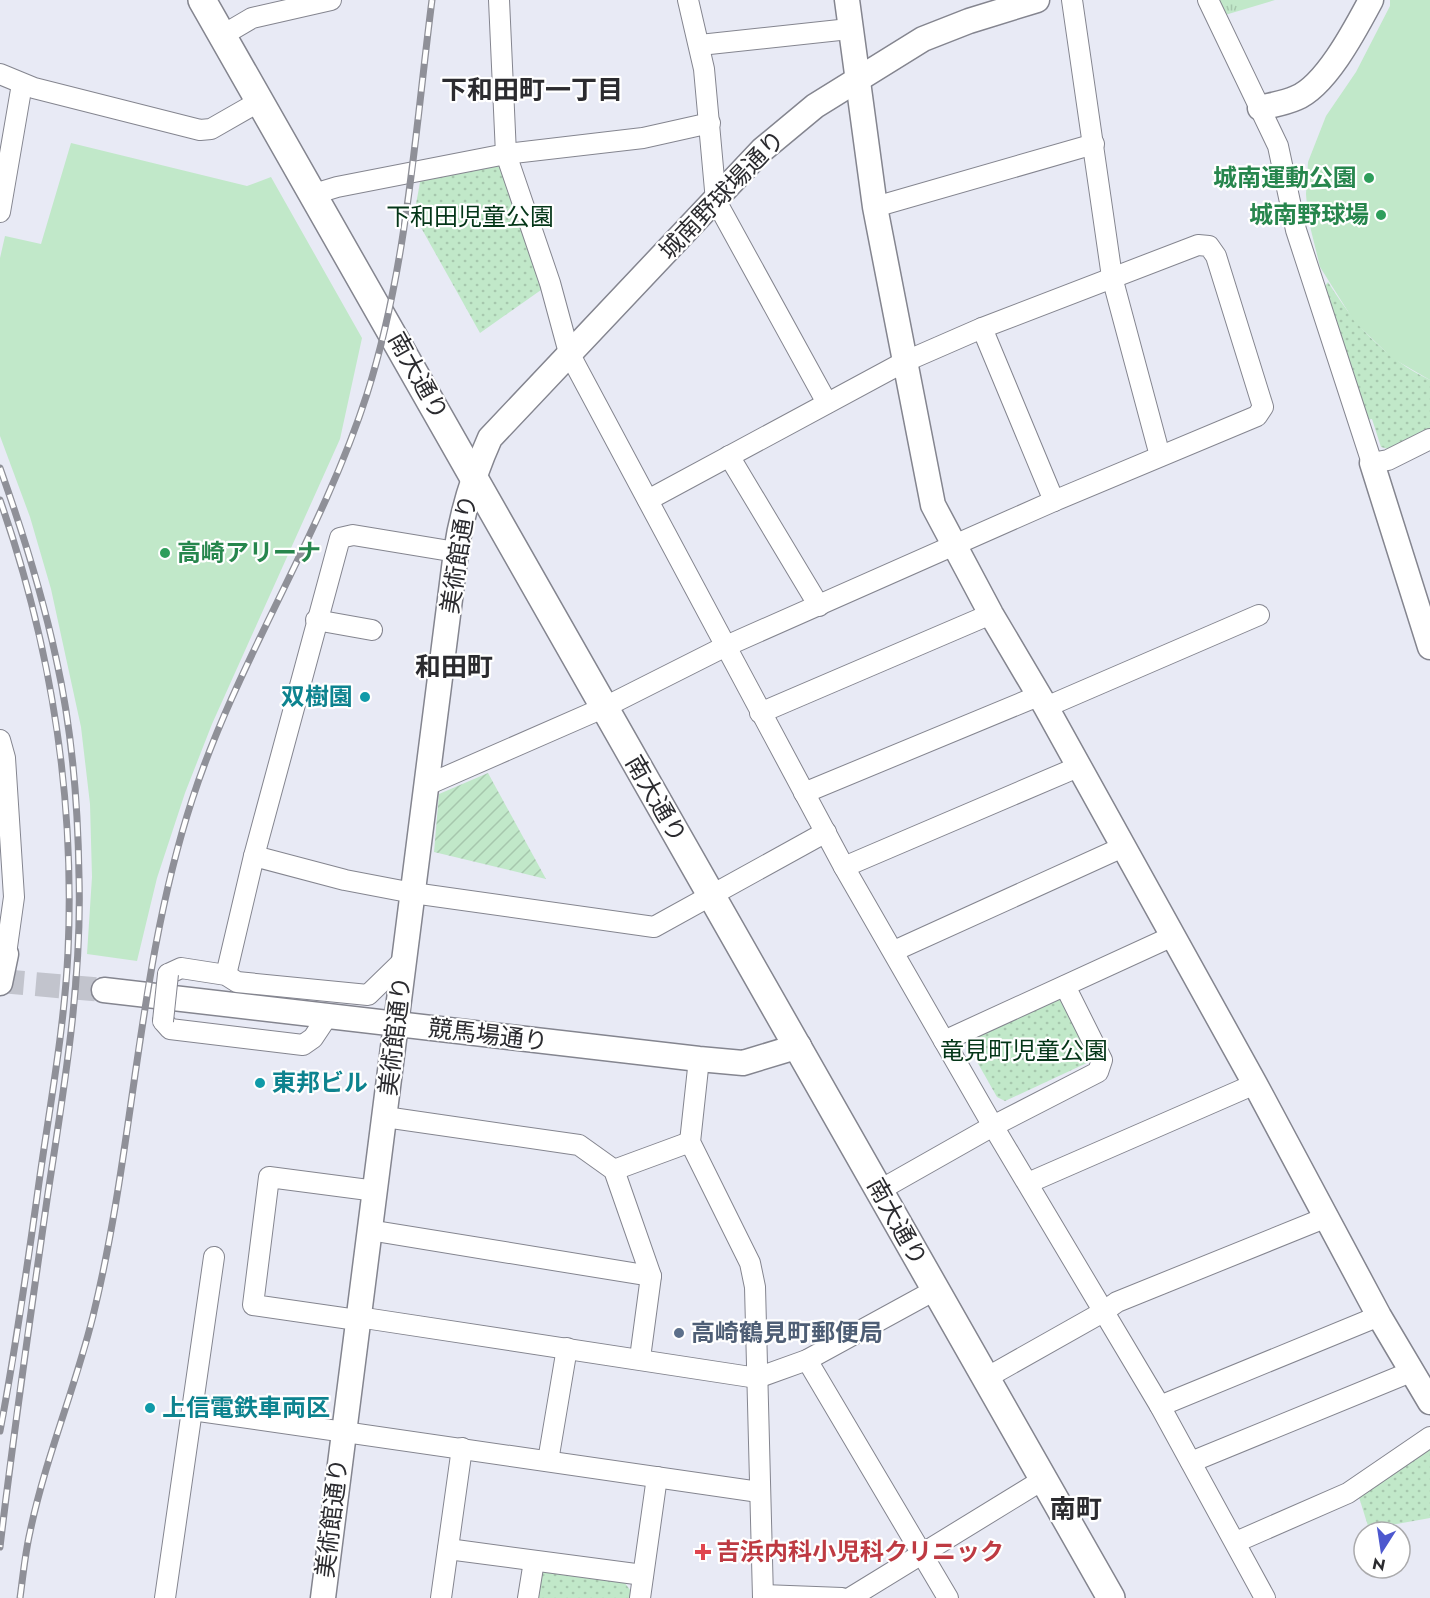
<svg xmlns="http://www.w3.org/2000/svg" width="1430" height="1598" viewBox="0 0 1430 1598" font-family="Jost,'Noto Sans JP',sans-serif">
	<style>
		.grass { fill: url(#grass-tufts) }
		.park { fill: url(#park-dots) }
		.garden { fill: url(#garden-furrows) }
		.pitch { fill: #c1e8c9 }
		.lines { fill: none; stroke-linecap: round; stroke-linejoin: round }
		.tertiary-tunnel { stroke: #c2c4cd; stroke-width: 24; stroke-dasharray: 24 12; stroke-linecap: butt }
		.minor-casing { stroke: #84858f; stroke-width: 22 }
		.tertiary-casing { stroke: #84858f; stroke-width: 27 }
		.secondary-casing { stroke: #84858f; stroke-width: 30 }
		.minor { stroke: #fff; stroke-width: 20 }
		.tertiary { stroke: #fff; stroke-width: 24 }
		.secondary { stroke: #fff; stroke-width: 27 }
		.rail-casing { stroke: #8f9098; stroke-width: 7 }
		.rail { stroke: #fff; stroke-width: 4.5; stroke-dasharray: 14; stroke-linecap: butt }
		.minor-bridge-casing { stroke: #84858f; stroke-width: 22; stroke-linecap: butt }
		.minor-bridge { stroke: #fff; stroke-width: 20 }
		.leisure-dot { fill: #2e9e5b; stroke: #fff; stroke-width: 2 }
		.culture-dot { fill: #0f9aa8; stroke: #fff; stroke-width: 2 }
		.service-dot { fill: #5c6f8a; stroke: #fff; stroke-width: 2 }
		.health-dot { fill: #e0444e; stroke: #fff; stroke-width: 2 }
		.labels { text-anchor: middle; stroke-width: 4.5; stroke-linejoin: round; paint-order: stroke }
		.leisure-label { font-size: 24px; font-weight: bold; fill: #27864d; stroke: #fff; text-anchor: end }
		.street-label { font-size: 24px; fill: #2b2b2f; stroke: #fff }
		.park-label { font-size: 24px; fill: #043618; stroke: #fff }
		.culture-label { font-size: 24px; font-weight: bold; fill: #0d838f; stroke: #fff; text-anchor: start }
		.service-label { font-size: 24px; font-weight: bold; fill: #4e5e75; stroke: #fff; text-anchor: start }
		.health-label { font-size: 24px; font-weight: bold; fill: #be3a42; stroke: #fff; text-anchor: start }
		.neighbourhood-label { font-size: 26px; font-weight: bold; fill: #2b2b2f; stroke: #fff }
	</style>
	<defs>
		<pattern id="grass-tufts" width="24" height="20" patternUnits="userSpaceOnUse" patternTransform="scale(1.5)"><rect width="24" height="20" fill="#c1e8c9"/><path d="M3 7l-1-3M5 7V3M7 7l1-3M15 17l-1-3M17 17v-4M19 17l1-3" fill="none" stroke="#a6c7ad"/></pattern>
		<pattern id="park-dots" width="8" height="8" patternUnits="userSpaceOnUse" patternTransform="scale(1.5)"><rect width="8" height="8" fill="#c1e8c9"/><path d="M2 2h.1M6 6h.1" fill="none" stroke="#a6c7ad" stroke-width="1.8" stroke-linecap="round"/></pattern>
		<pattern id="garden-furrows" width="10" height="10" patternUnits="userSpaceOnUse" patternTransform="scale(1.5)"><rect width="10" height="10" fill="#c1e8c9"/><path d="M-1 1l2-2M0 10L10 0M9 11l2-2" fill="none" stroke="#a6c7ad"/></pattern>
	</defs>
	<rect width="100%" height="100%" fill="#e8eaf5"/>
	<path class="grass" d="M 1219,0 L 1275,0 L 1225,15 Z"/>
	<g class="park">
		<path d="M 493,163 L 504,166 L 541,290 L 480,333 L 414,215 L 421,177 Z"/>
		<path d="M 1328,282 C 1354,324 1384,358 1430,380 L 1430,430 L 1388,449 L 1381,447 L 1372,419 L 1366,420 L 1325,286 Z"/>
		<path d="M 1061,992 L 1093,1051 L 1091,1061 L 1005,1101 L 997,1097 L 963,1037 Z"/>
		<path d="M 1430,1442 L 1430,1518 L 1369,1529 L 1357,1491 Z"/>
		<path d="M 544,1571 L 624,1582 L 631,1591 L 630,1598 L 533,1598 L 537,1577 Z"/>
	</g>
	<path class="garden" d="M 488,773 L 546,879 L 434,852 L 439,794 Z"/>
	<g class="pitch">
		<path d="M 1390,0 L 1430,0 L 1430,380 L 1392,358 L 1354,321 L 1320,267 L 1308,218 L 1306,194 L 1308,162 L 1326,116 L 1356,72 L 1390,6 Z"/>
		<path d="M 71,143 L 247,186 L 271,177 L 362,338 L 340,439 L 212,724 L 185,793 L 157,878 L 137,961 L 87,954 L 92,877 L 90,804 L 81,727 L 51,589 L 30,517 L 0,436 L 0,258 L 5,236 L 41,244 Z"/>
	</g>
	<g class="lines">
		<path class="tertiary-tunnel" d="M 0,981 L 104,990"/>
		<g class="minor-casing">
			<g id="minor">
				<path d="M 499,0 L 506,154 L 550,283 L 569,353 L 844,867 L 993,1126 L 1160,1406 L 1265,1598"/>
				<path d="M 688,0 L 704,69 L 716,201 L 827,403"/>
				<path d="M 1072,0 L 1112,277 L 1160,456"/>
				<path d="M 1208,0 L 1278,146 L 1296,230 L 1372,463 L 1388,460 L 1430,439"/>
				<path d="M 223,35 L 252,18 L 331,0"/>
				<path d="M 700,45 L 849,29"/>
				<path d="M 0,74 L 34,88 L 200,130 L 211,129 L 260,101"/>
				<path d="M 314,194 L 337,187 L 506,154 L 643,138 L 710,123"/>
				<path d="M 875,207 L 1094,144"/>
				<path d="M 0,212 L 22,84"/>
				<path d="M 982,328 L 1054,501"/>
				<path d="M 729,456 L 819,606"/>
				<path d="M 316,620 L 372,630"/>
				<path d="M 1046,707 L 1259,615"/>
				<path d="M 760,713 L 991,614"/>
				<path d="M 0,740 L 5,758 L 14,897 L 6,954"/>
				<path d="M 427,785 L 603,708 L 724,647 L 1054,501 L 1257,416 L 1263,407 L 1216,256 L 1209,246 L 1198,245 L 982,328 L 904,362 L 648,500"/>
				<path d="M 804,793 L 1038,696"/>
				<path d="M 254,856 L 345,880 L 413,893 L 654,927 L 826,832"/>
				<path d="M 844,867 L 1078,767"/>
				<path d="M 894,951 L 1123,847"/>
				<path d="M 168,974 L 181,968 L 226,975 L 237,982 L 368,995 L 404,960"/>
				<path d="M 226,975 L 254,856 L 340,538 L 353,535 L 456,552"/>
				<path d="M 163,1021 L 170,1029 L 303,1045 L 313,1038 L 327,1017"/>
				<path d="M 944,1041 L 1173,936"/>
				<path d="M 699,1059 L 690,1142 L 750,1263 L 755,1287 L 763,1598"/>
				<path d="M 385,1117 L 579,1145 L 614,1170 L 651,1276 L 640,1358"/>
				<path d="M 614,1170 L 690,1142"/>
				<path d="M 1028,1183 L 1255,1084"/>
				<path d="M 880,1190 L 993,1126 L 1098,1072 L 1102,1060 L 1065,986"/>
				<path d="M 369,1230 L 651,1276"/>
				<path d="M 358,1317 L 757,1378 L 807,1360 L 935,1290"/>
				<path d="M 357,1320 L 253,1305 L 269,1177 L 376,1191"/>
				<path d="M 807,1360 L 948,1598"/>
				<path d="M 986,1378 L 1103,1312 L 1117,1302 L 1327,1217"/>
				<path d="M 1160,1406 L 1379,1316"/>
				<path d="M 192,1410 L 759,1492"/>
				<path d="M 548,1461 L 567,1348"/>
				<path d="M 1191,1462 L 1413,1371"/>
				<path d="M 1236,1542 L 1348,1493 L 1430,1437"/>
				<path d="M 448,1549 L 643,1575"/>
				<path d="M 763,1595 L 842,1598"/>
				<path d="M 165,1598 L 214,1257"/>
				<path d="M 441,1598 L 462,1448"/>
				<path d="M 528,1598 L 534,1561"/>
				<path d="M 640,1598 L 657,1477"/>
				<path d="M 850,1598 L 1044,1479"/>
			</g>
		</g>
		<g class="tertiary-casing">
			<g id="tertiary">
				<path d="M 847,0 L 875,207 L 933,505 L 991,614 L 1046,707 L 1255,1084 L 1379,1316 L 1430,1402"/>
				<path d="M 1260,108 C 1272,105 1285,103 1296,98 C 1326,86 1356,28 1371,0"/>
				<path d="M 1372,463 L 1430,647"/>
				<path d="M 0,954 L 6,954 L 0,983"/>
				<path d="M 104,990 L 699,1059 L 743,1063 L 799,1046"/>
				<path d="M 323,1598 L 456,552 C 462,511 473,476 490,438 L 762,150 L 815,106 L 923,39 L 969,21 L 1037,0"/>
			</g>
		</g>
		<g class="secondary-casing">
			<path id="secondary" d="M 202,0 L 1111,1598"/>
		</g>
		<use href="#minor" class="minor"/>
		<use href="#tertiary" class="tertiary"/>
		<use href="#secondary" class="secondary"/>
		<g class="rail-casing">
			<g id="rail">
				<path d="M 0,468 C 22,530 42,593 56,658 C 72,729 78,804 79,876 C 82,983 64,1088 48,1193 C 31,1311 14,1429 0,1547"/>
				<path d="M 0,500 C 51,645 75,799 68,952 C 64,1034 48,1115 37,1197 C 26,1275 15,1353 0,1431"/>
				<path d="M 20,1598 C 23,1576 25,1554 30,1532 C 45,1459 75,1389 93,1316 C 135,1145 137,968 192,800 C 237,661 322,534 367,394 C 407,268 415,132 432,0"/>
			</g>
		</g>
		<use href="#rail" class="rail"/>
		<g class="minor-bridge-casing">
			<path id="minor-bridge" d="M 163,1021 L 168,974"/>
		</g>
		<use href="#minor-bridge" class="minor-bridge"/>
	</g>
	<g class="leisure-dot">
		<circle cx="1369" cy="178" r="6"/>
		<circle cx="1381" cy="215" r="6"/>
		<circle cx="165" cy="553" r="6"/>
	</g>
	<g class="culture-dot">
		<circle cx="365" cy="697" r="6"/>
		<circle cx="260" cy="1083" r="6"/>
		<circle cx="150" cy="1408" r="6"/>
	</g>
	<circle class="service-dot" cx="679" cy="1333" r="6"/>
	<path class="health-dot" d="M700 1543h6v6h6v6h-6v6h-6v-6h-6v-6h6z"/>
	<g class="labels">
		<g class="leisure-label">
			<text x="1357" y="186">城南運動公園</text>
			<text x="1369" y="223">城南野球場</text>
			<text x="177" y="561" text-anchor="start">高崎アリーナ</text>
		</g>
		<g class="street-label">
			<text transform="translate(722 195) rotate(-46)" y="8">城南野球場通り</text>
			<text transform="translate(418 376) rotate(61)" y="8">南大通り</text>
			<text transform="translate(459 554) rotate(-81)" y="8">美術館通り</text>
			<text transform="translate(656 799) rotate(60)" y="8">南大通り</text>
			<text transform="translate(488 1035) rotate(7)" y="8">競馬場通り</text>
			<text transform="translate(395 1036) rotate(-83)" y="8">美術館通り</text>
			<text transform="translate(897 1222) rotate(61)" y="8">南大通り</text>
			<text transform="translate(332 1518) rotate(-83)" y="8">美術館通り</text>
		</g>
		<g class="park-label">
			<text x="470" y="225">下和田児童公園</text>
			<text x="1024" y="1059">竜見町児童公園</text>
		</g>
		<g class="culture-label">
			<text x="353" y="705" text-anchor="end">双樹園</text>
			<text x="272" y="1091">東邦ビル</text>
			<text x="162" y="1416">上信電鉄車両区</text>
		</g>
		<g class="service-label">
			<text x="691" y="1341">高崎鶴見町郵便局</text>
		</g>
		<g class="health-label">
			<text x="716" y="1560">吉浜内科小児科クリニック</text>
		</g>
		<g class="neighbourhood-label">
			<text x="532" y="99">下和田町一丁目</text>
			<text x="454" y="676">和田町</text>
			<text x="1076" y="1518">南町</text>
		</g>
	</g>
	<g transform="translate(1382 1550) rotate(192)"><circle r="28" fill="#ffffff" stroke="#aaaaac" stroke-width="1.5"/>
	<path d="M0-4.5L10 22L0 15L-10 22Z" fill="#4d58ce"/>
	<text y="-9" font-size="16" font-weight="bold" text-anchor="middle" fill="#2b2b2f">N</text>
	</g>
</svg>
